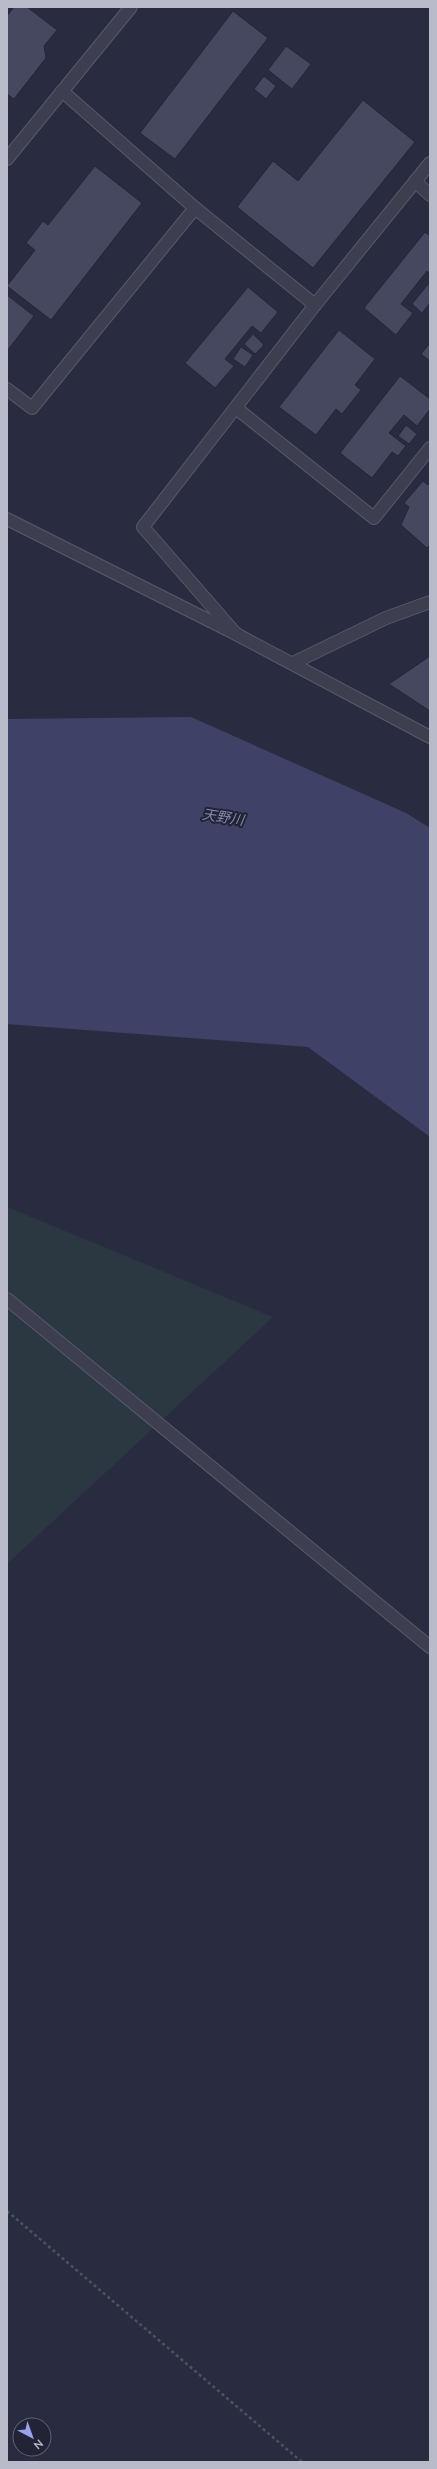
<svg xmlns="http://www.w3.org/2000/svg" width="437" height="2469" viewBox="0 0 437 2469" font-family="'Nunito Sans','Noto Sans JP',sans-serif">
	<style>
		.green { fill: #2b3841 }
		.water { fill: #3f4266 }
		.building { fill: #464860; stroke: #242638 }
		.lines { fill: none; stroke-linecap: round; stroke-linejoin: round }
		.minor-casing { stroke: #585a6b; stroke-width: 14 }
		.path { stroke: #49555e; stroke-width: 2.5; stroke-dasharray: 3 3; stroke-linecap: butt }
		.minor { stroke: #3d3f50; stroke-width: 12 }
		.labels { text-anchor: middle; stroke-width: 4; stroke-linejoin: round; paint-order: stroke }
		.water-label { font-size: 14px; font-style: italic; fill: #8589af; stroke: #222436 }
	</style>
	<rect width="100%" height="100%" fill="#292c40"/>
	<path class="green" d="M 7,1207 L 273,1317 L 7,1564 Z"/>
	<path class="water" d="M 191,717 L 406,813 L 430,828 L 430,1137 L 308,1047 L 7,1024 L 7,719 Z"/>
	<g class="building">
		<path d="M 14,7 L 27,7 L 57,30 L 44,46 L 46,58 L 14,99 L 7,94 L 7,16 Z"/>
		<path d="M 233,11 L 268,38 L 175,159 L 140,133 Z"/>
		<path d="M 286,46 L 311,64 L 292,89 L 268,70 Z"/>
		<path d="M 264,76 L 276,86 L 266,99 L 254,89 Z"/>
		<path d="M 363,100 L 415,142 L 313,268 L 237,207 L 273,161 L 298,181 Z"/>
		<path d="M 95,166 L 142,203 L 51,320 L 7,286 L 35,250 L 26,243 L 43,221 L 48,225 Z"/>
		<path d="M 425,232 L 430,236 L 430,274 L 427,271 L 401,304 L 413,313 L 396,335 L 364,308 Z"/>
		<path d="M 429,283 L 430,303 L 422,313 L 412,304 Z"/>
		<path d="M 248,287 L 278,312 L 261,333 L 252,326 L 225,359 L 234,366 L 215,388 L 185,363 Z"/>
		<path d="M 7,295 L 34,316 L 7,351 Z"/>
		<path d="M 339,330 L 375,359 L 355,385 L 361,390 L 342,414 L 336,409 L 316,435 L 279,407 Z"/>
		<path d="M 253,334 L 264,345 L 255,354 L 244,344 Z"/>
		<path d="M 430,343 L 430,361 L 421,354 Z"/>
		<path d="M 241,347 L 253,355 L 245,367 L 233,359 Z"/>
		<path d="M 400,376 L 430,399 L 430,409 L 417,426 L 404,415 L 389,433 L 406,446 L 398,456 L 392,452 L 372,478 L 340,453 Z"/>
		<path d="M 406,425 L 417,434 L 409,444 L 398,436 Z"/>
		<path d="M 423,481 L 428,485 L 430,483 L 430,545 L 427,548 L 401,525 L 409,507 L 404,503 Z"/>
		<path d="M 430,656 L 430,711 L 389,684 Z"/>
	</g>
	<g class="lines">
		<g class="minor-casing">
			<g id="minor">
				<path d="M 62,91 L 195,208 L 315,305"/>
				<path d="M 7,159 L 131,7"/>
				<path d="M 415,181 L 430,195"/>
				<path d="M 7,389 L 32,408 L 195,208"/>
				<path d="M 236,408 L 374,518 L 430,448"/>
				<path d="M 7,519 L 236,634 L 430,737"/>
				<path d="M 236,634 L 143,527 L 315,305 L 430,163"/>
				<path d="M 293,663 L 386,618 L 430,602"/>
				<path d="M 7,1299 L 430,1647"/>
			</g>
		</g>
		<path class="path" d="M 7,2211 L 302,2462"/>
		<use href="#minor" class="minor"/>
	</g>
	<g class="labels">
		<g class="water-label">
			<text transform="translate(223 817) rotate(9)" y="5">天野川</text>
		</g>
	</g>
	<rect width="437" height="2469" fill="none" stroke="#babbca" stroke-width="16"/>
	<g transform="translate(32 2437) rotate(139)"><circle r="19" fill="#222436" stroke="#5f6071"/>
	<path d="M0-3L7 15L0 10L-7 15Z" fill="#9a9fef"/>
	<text y="-6" font-size="11" font-weight="bold" text-anchor="middle" fill="#babbca">N</text>
	</g>
</svg>
